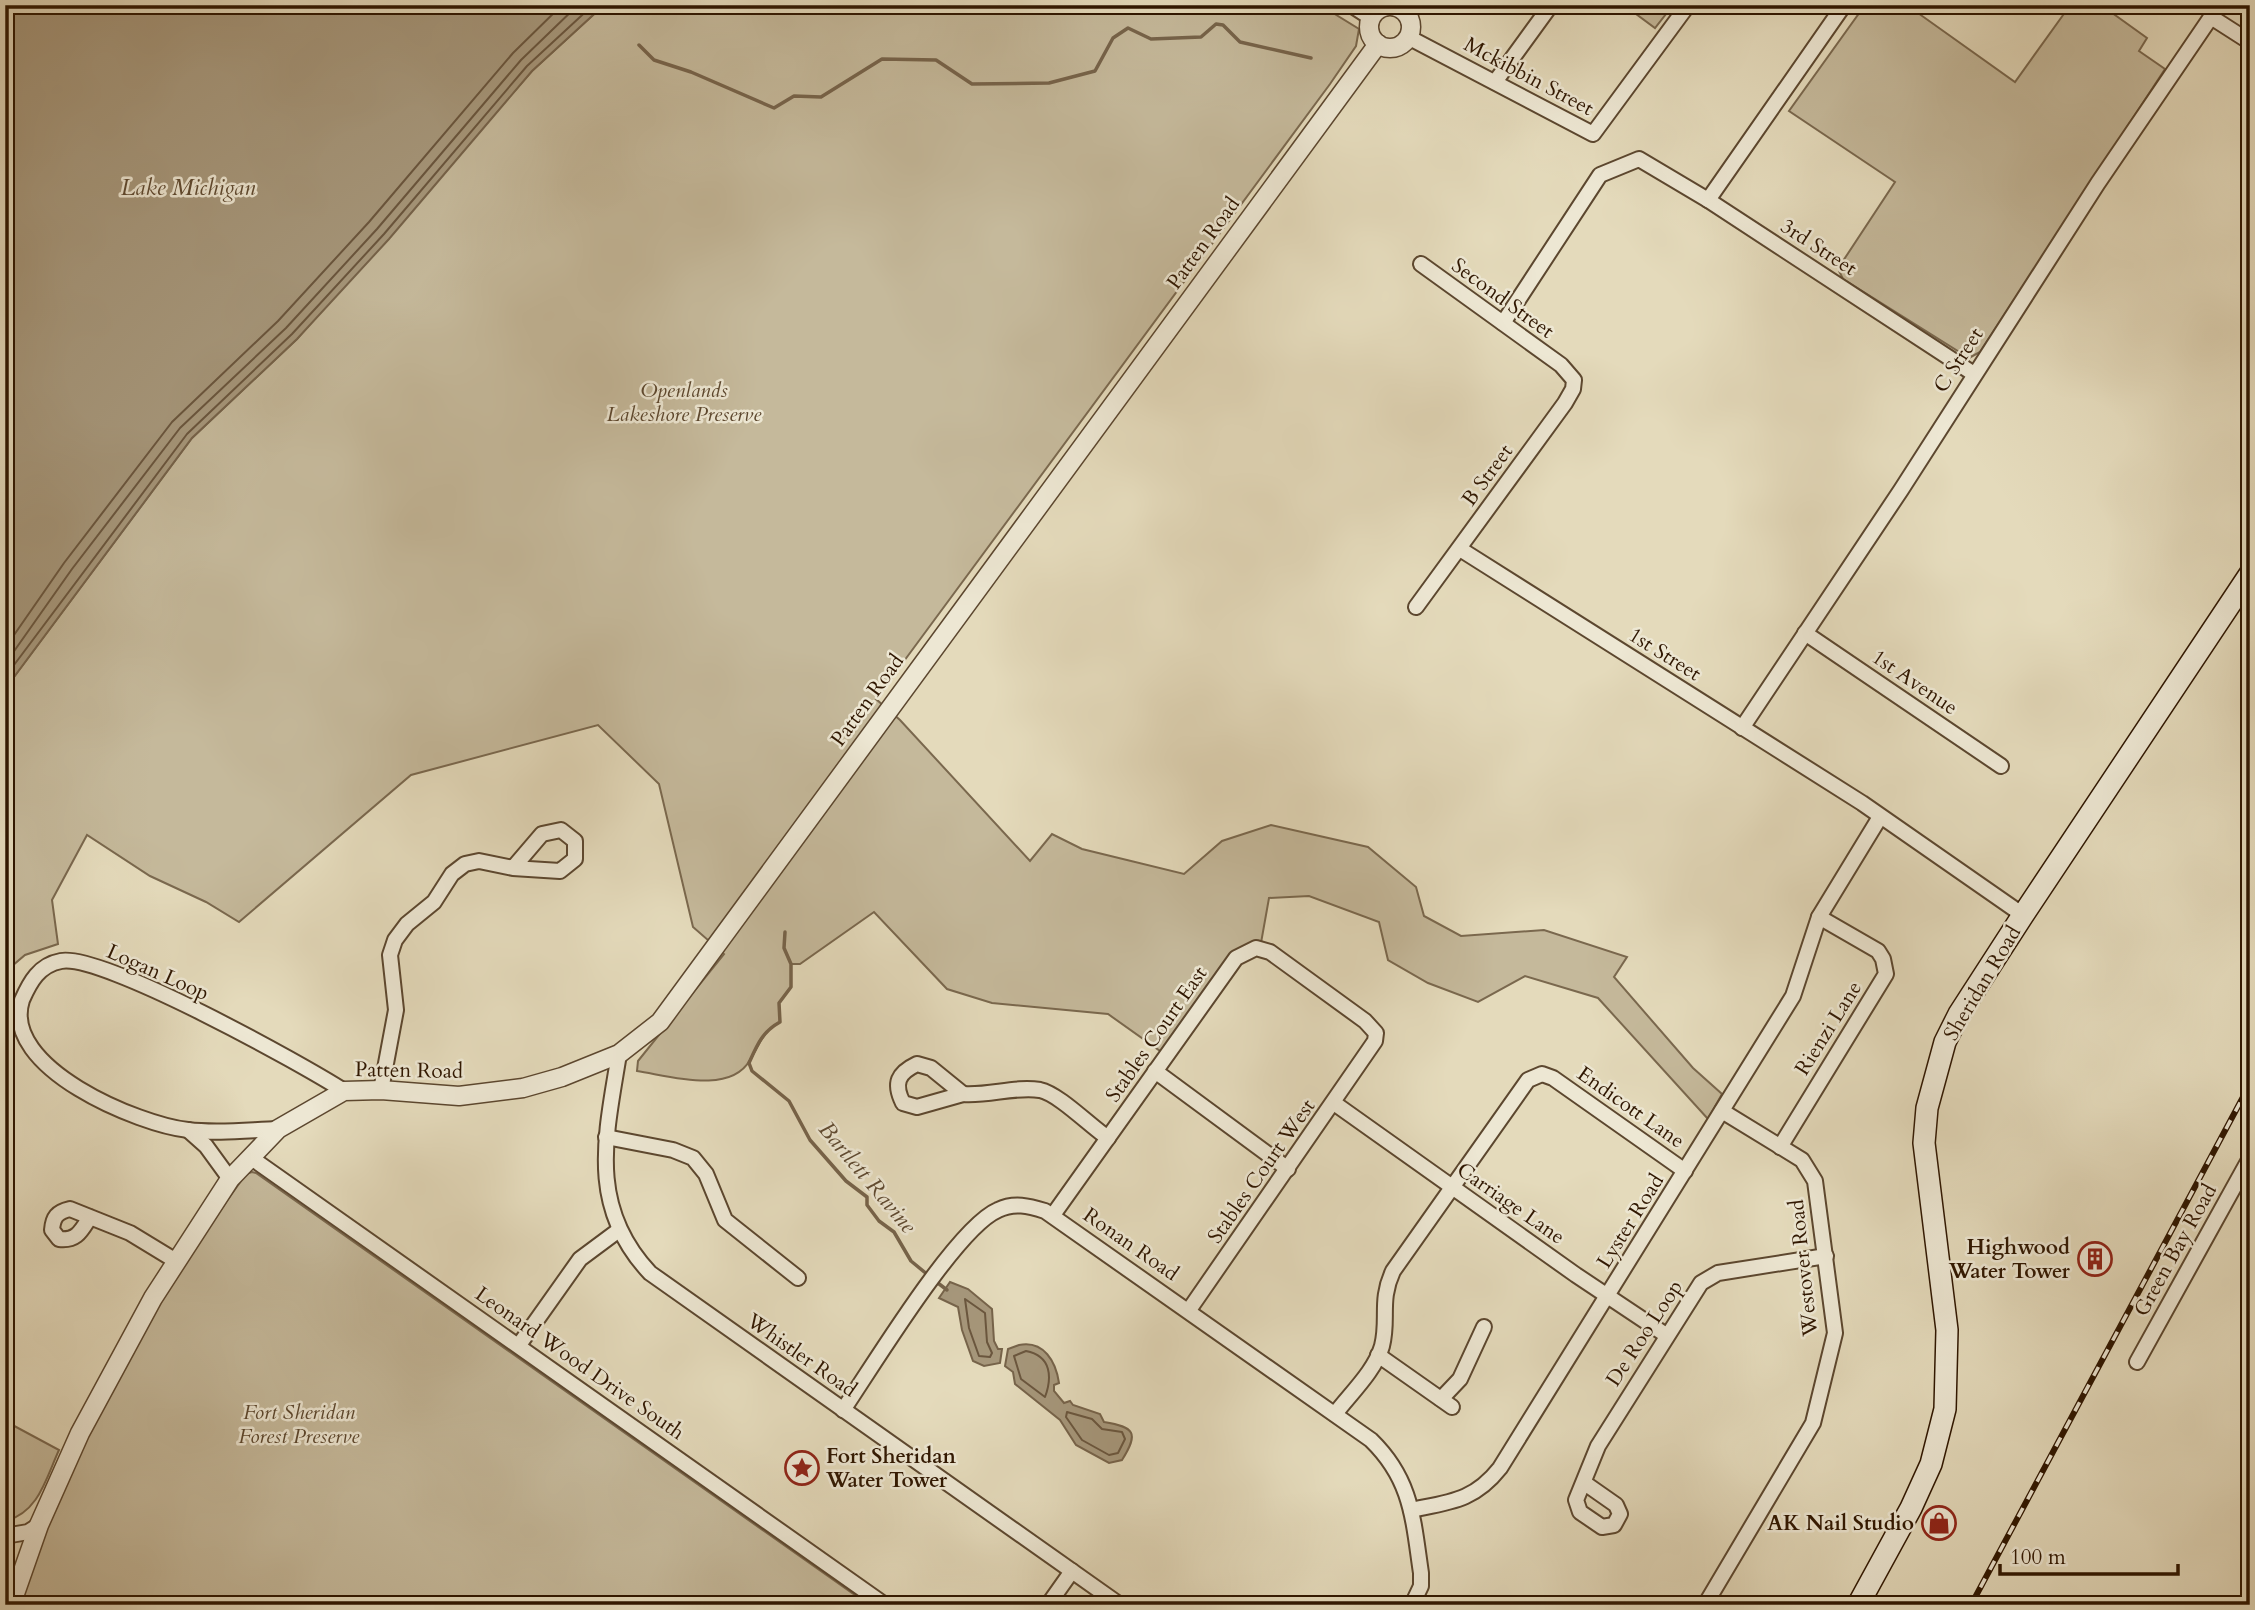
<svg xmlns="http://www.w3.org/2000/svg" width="2255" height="1610" viewBox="0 0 2255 1610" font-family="Cardo,serif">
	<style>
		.green { fill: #c5b99b; stroke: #7a684e; stroke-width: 2 }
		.water { fill: #a6977b; stroke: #76634a; stroke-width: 2 }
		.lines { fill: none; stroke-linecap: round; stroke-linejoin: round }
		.shore { stroke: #6a563e; stroke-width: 2 }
		.stream { stroke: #76634a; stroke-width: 3.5 }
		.minor-casing { stroke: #5c472f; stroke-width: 18 }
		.tertiary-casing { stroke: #5c472f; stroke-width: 21 }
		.secondary-casing { stroke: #2f1600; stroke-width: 24 }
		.minor { stroke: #ede7d3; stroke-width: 14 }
		.tertiary { stroke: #ede7d3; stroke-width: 18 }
		.secondary { stroke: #ede7d3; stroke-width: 21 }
		.rail-casing { stroke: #2f1600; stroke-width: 6 }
		.rail { stroke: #ede7d3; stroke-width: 3.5; stroke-dasharray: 10; stroke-linecap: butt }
		.labels { text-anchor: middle; stroke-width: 5; stroke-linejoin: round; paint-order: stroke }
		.street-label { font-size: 21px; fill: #2f1600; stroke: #ede7d3 }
		.park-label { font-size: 21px; font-style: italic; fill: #5c472e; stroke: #ede7d3 }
		.poi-label { font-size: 21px; font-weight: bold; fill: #2f1600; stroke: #ede7d3; text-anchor: end }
		.water-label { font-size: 23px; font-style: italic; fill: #5f4a31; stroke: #ede7d3 }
	</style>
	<rect width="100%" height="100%" fill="#e4dabb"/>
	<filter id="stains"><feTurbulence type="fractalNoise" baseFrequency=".00286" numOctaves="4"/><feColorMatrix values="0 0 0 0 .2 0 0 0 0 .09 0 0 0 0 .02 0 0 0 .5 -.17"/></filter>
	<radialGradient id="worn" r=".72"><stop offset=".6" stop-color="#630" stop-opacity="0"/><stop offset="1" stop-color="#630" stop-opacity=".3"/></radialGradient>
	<g class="green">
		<path d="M 604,5 L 1320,5 L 1359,29 L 1356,46 L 1330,84 L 876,699 L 900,720 L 1030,861 L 1052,834 L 1082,849 L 1184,874 L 1222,841 L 1271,825 L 1368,847 L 1416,887 L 1424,916 L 1461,936 L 1544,930 L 1627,957 L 1614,977 L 1693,1068 L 1722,1094 L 1708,1119 L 1598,998 L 1525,976 L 1478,1002 L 1428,983 L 1388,960 L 1379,922 L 1309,896 L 1269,898 L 1261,943 L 1252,942 L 1235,952 L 1163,1053 L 1108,1014 L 992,1003 L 947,989 L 874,912 L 800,964 L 791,964 L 791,987 L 779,1003 L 780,1022 C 762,1032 760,1044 750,1060 C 730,1095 670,1076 637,1071 L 638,1061 L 724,954 L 693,927 L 659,784 L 598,725 L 411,775 L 239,922 L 206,902 L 150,876 L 87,835 L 52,900 L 58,944 L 25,955 L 5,972 L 5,689 L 192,438 L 297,339 L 532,71 Z"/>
		<path d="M 1636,5 L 1673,5 L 1655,28 L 1632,11 Z"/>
		<path d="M 1865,5 L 1903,5 L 1915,14 L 1918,13 L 2015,82 L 2066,11 L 2077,12 L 2083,5 L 2101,5 L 2147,38 L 2139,51 L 2165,69 L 1980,352 L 1969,358 L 1843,279 L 1839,271 L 1841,264 L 1895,182 L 1789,111 Z"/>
		<path d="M 252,1172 L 256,1173 L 869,1605 L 19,1605 C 40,1549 58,1490 85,1437 C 131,1346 186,1257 246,1174 Z"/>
		<path d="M 5,1421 L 59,1450 C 46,1478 39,1512 6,1521 Z"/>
	</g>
	<g class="water">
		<path d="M 5,5 L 604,5 L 532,71 L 389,239 L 297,339 L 192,438 L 5,689 Z"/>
		<path d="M 950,1282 L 968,1289 L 992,1309 L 994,1341 L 998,1349 L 1002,1349 L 1000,1363 L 984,1366 L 973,1361 L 962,1330 L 958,1307 L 939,1298 Z"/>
		<path d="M 1019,1345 C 1044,1340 1056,1362 1059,1383 L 1054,1385 L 1054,1391 L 1064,1403 L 1070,1401 L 1073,1405 L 1100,1414 L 1104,1422 C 1135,1427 1139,1433 1122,1460 L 1109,1463 L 1076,1445 L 1060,1420 L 1015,1384 L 1013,1372 L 1005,1366 L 1008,1349 Z"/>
	</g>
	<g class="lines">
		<g class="shore">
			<path d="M 5,648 L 64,563 L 172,422 L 278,321 L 369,222 L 513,53 L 562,5"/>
			<path d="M 5,664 L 72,569 L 180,428 L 286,328 L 377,229 L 521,60 L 578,5"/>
			<path d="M 5,677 L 187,434 L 292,334 L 384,234 L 527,66 L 593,5"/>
			<path d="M 965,1299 L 985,1313 L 987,1342 L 992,1353 L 990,1357 L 979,1356 L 969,1328 Z"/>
			<path d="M 1026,1351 C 1052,1356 1052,1378 1045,1397 L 1021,1379 L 1014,1356 Z"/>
			<path d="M 1067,1412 L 1092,1419 L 1102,1429 L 1122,1432 L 1125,1439 L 1118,1453 L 1109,1455 L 1082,1440 L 1066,1417 Z"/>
		</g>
		<g class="stream">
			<path d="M 639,45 L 654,60 L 691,72 L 774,108 L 794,96 L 821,97 L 882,59 L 936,60 L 972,84 L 1049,83 L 1095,71 L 1113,38 L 1128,28 L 1151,39 L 1201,37 L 1216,24 L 1223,25 L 1240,42 L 1311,58"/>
			<path d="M 785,932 L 784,948 L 791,964 L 791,987 L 779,1003 L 780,1022 C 762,1032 757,1045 749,1063 L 752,1071 L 789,1101 L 810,1140 L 846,1181 L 867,1197 L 867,1205 L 879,1221 L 894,1232 L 911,1261 L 928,1275"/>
			<path d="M 934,1280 L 947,1290"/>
			<path d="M 5,1496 L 9,1498"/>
		</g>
		<g class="minor-casing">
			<g id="minor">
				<path d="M 1351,5 L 1371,18"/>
				<path d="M 2213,5 L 2211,17 L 2250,42"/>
				<path d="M 1408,37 L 1593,134 L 1688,5"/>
				<path d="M 1495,82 L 1551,5"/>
				<path d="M 1708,200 L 1844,5"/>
				<path d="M 1503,323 L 1600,175 L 1639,159 L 1708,200 L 1974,374"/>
				<path d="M 1460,549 L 1862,803 L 2023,915"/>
				<path d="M 1416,607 L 1565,403 L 1573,389 L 1574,380 L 1561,365 L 1421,264"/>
				<path d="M 1805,633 L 2001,766"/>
				<path d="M 1742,728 L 1901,490 L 2098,183 L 2211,17"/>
				<path d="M 619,1054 C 606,1135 587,1206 650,1273 L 1120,1605"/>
				<path d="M 917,1064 L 931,1068 L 963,1094 L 917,1107 L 903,1103 C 893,1083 898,1073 917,1064 Z"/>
				<path d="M 1155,1071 L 1288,1169"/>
				<path d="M 381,1090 L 396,1010 L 390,955 L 395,940 L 407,924 L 434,902 L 452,874 L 465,864 L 479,861 L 513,868 L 560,871 L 575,859 L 575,841 L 561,830 L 542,834 L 513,868"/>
				<path d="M 963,1094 C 989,1096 1015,1086 1040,1090 C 1059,1094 1090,1126 1108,1138"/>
				<path d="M 1334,1103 L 1576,1275 L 1666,1335"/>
				<path d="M 278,1129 C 249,1130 217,1134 188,1130 C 140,1125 0,1068 22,1000 C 30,982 39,965 61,961 C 102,953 302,1064 344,1091"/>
				<path d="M 188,1130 L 206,1146 L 230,1179"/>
				<path d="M 606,1137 L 673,1150 L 693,1158 L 706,1174 L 725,1220 L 798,1278"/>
				<path d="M 1780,1147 L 1886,974 L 1883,959 L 1878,951 L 1819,917"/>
				<path d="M 250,1157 L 885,1605"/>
				<path d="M 1053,1215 L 1236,958 L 1256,948 L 1270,952 L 1365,1021 L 1376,1033 L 1375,1041 L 1189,1310"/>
				<path d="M 90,1217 C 81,1231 77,1241 59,1239 L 52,1230 C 53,1217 57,1212 70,1209 L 130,1233 L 176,1261"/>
				<path d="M 519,1345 L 580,1259 L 619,1230"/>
				<path d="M 1378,1355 L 1452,1407"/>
				<path d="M 2137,1362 L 2250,1158"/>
				<path d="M 1441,1399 L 1460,1379 L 1484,1327"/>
				<path d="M 843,1410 C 873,1366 956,1228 998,1210 C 1014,1202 1029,1206 1045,1211 L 1371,1440 C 1412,1480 1413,1519 1421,1573 L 1421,1586 L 1412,1605"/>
				<path d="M 1335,1414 C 1350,1394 1375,1371 1382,1346 C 1389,1319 1379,1301 1393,1271 L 1528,1080 L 1542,1074 L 1553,1078 L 1685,1171"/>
				<path d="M 1586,1484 L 1616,1505 L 1620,1514 L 1614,1525 L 1602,1527 L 1580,1512 L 1576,1500 L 1598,1446 L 1701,1283 L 1718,1273 L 1826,1256"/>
				<path d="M 1411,1510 C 1450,1502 1474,1501 1500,1468 L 1793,996 L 1819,917 L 1880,817"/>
				<path d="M 5,1536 L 28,1532 L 39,1525"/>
				<path d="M 2109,1604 L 2112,1605"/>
				<path d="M 1048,1605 L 1072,1571"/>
				<path d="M 1705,1605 L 1813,1423 L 1835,1333 L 1815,1181 L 1802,1160 L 1722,1111"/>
			</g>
		</g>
		<g class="tertiary-casing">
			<g id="tertiary">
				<circle cx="1390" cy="27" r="21"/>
				<path d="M 11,1605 L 39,1525 L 80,1433 L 153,1298 L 230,1179 L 278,1129 L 344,1091 L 381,1090 L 459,1096 L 523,1088 L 562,1077 L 619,1054 L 660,1022 L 1378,44"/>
			</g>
		</g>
		<g class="secondary-casing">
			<path id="secondary" d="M 1858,1605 L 1911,1508 L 1931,1464 L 1945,1409 L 1947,1330 L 1924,1143 L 1927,1108 L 1945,1042 L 1959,1014 L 2023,915 L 2250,574"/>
		</g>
		<use href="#minor" class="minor"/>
		<use href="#tertiary" class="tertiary"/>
		<use href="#secondary" class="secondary"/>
		<g class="rail-casing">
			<path id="rail" d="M 1971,1605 L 2250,1084"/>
		</g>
		<use href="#rail" class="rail"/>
	</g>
	<defs>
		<g id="building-ring" transform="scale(1.75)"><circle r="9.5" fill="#ede7d3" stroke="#8f2418" stroke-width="1.5"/><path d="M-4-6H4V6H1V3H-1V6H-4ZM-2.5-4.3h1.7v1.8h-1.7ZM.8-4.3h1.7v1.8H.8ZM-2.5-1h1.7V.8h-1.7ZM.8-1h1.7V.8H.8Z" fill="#8f2418"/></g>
		<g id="sight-ring" transform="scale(1.75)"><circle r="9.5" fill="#ede7d3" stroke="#8f2418" stroke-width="1.5"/><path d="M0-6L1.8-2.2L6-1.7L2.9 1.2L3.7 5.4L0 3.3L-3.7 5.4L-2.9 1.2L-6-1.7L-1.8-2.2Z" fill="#8f2418"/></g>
		<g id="shop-ring" transform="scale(1.75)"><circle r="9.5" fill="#ede7d3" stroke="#8f2418" stroke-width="1.5"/><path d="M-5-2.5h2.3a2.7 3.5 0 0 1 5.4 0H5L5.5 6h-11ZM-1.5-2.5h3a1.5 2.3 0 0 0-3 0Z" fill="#8f2418"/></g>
	</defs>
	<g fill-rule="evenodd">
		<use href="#building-ring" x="2095" y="1259"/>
		<use href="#sight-ring" x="802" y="1468"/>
		<use href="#shop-ring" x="1939" y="1523"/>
	</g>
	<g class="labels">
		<g class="street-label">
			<text transform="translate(1529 76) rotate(28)" y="7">Mckibbin Street</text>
			<text transform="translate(1203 243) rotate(-54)" y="7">Patten Road</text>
			<text transform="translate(1819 247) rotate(33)" y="7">3rd Street</text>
			<text transform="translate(1503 298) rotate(36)" y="7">Second Street</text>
			<text transform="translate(1958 360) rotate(-57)" y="7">C Street</text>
			<text transform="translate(1487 475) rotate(-54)" y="7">B Street</text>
			<text transform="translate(1665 654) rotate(32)" y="7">1st Street</text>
			<text transform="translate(1915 682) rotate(34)" y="7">1st Avenue</text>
			<text transform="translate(867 700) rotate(-54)" y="7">Patten Road</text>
			<text transform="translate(158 972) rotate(24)" y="7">Logan Loop</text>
			<text transform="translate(1982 983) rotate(-59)" y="7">Sheridan Road</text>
			<text transform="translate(1828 1028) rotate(-58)" y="7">Rienzi Lane</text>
			<text transform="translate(1156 1034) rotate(-55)" y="7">Stables Court East</text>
			<text transform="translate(409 1070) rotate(1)" y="7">Patten Road</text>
			<text transform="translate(1631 1107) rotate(35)" y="7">Endicott Lane</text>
			<text transform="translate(1261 1171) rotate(-55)" y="7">Stables Court West</text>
			<text transform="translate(1511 1203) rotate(35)" y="7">Carriage Lane</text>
			<text transform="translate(1630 1221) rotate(-58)" y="7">Lyster Road</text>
			<text transform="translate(1131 1244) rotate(35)" y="7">Ronan Road</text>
			<text transform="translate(2175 1250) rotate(-61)" y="7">Green Bay Road</text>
			<text transform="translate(1803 1268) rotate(-96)" y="7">Westover Road</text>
			<text transform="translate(1644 1333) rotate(-57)" y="7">De Roo Loop</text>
			<text transform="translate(802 1355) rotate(35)" y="7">Whistler Road</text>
			<text transform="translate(580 1363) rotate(35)" y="7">Leonard Wood Drive South</text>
		</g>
		<g class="park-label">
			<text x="684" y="397">Openlands<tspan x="684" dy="24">Lakeshore Preserve</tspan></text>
			<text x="299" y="1419">Fort Sheridan<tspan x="299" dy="24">Forest Preserve</tspan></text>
		</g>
		<g class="poi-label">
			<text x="2070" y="1254">Highwood<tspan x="2070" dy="24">Water Tower</tspan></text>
			<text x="826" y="1463" text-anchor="start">Fort Sheridan<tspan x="826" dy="24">Water Tower</tspan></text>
			<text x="1914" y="1530">AK Nail Studio</text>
		</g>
		<g class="water-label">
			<text x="188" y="195">Lake Michigan</text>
			<text transform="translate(868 1177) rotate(50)" y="8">Bartlett Ravine</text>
		</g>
	</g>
	<rect width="2255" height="1610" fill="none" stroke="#e4dabb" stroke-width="28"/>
	<rect x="7" y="7" width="2241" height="1596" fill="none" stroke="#2f1600" stroke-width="3.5"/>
	<rect x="14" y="14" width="2227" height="1582" fill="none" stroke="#2f1600" stroke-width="2"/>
	<path d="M2000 1564v10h178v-10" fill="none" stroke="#2f1600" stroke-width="3.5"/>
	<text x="2010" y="1564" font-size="21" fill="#2f1600" stroke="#ede7d3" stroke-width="5" paint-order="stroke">100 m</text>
	<rect width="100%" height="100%" filter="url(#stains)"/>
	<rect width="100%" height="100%" fill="url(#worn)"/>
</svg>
